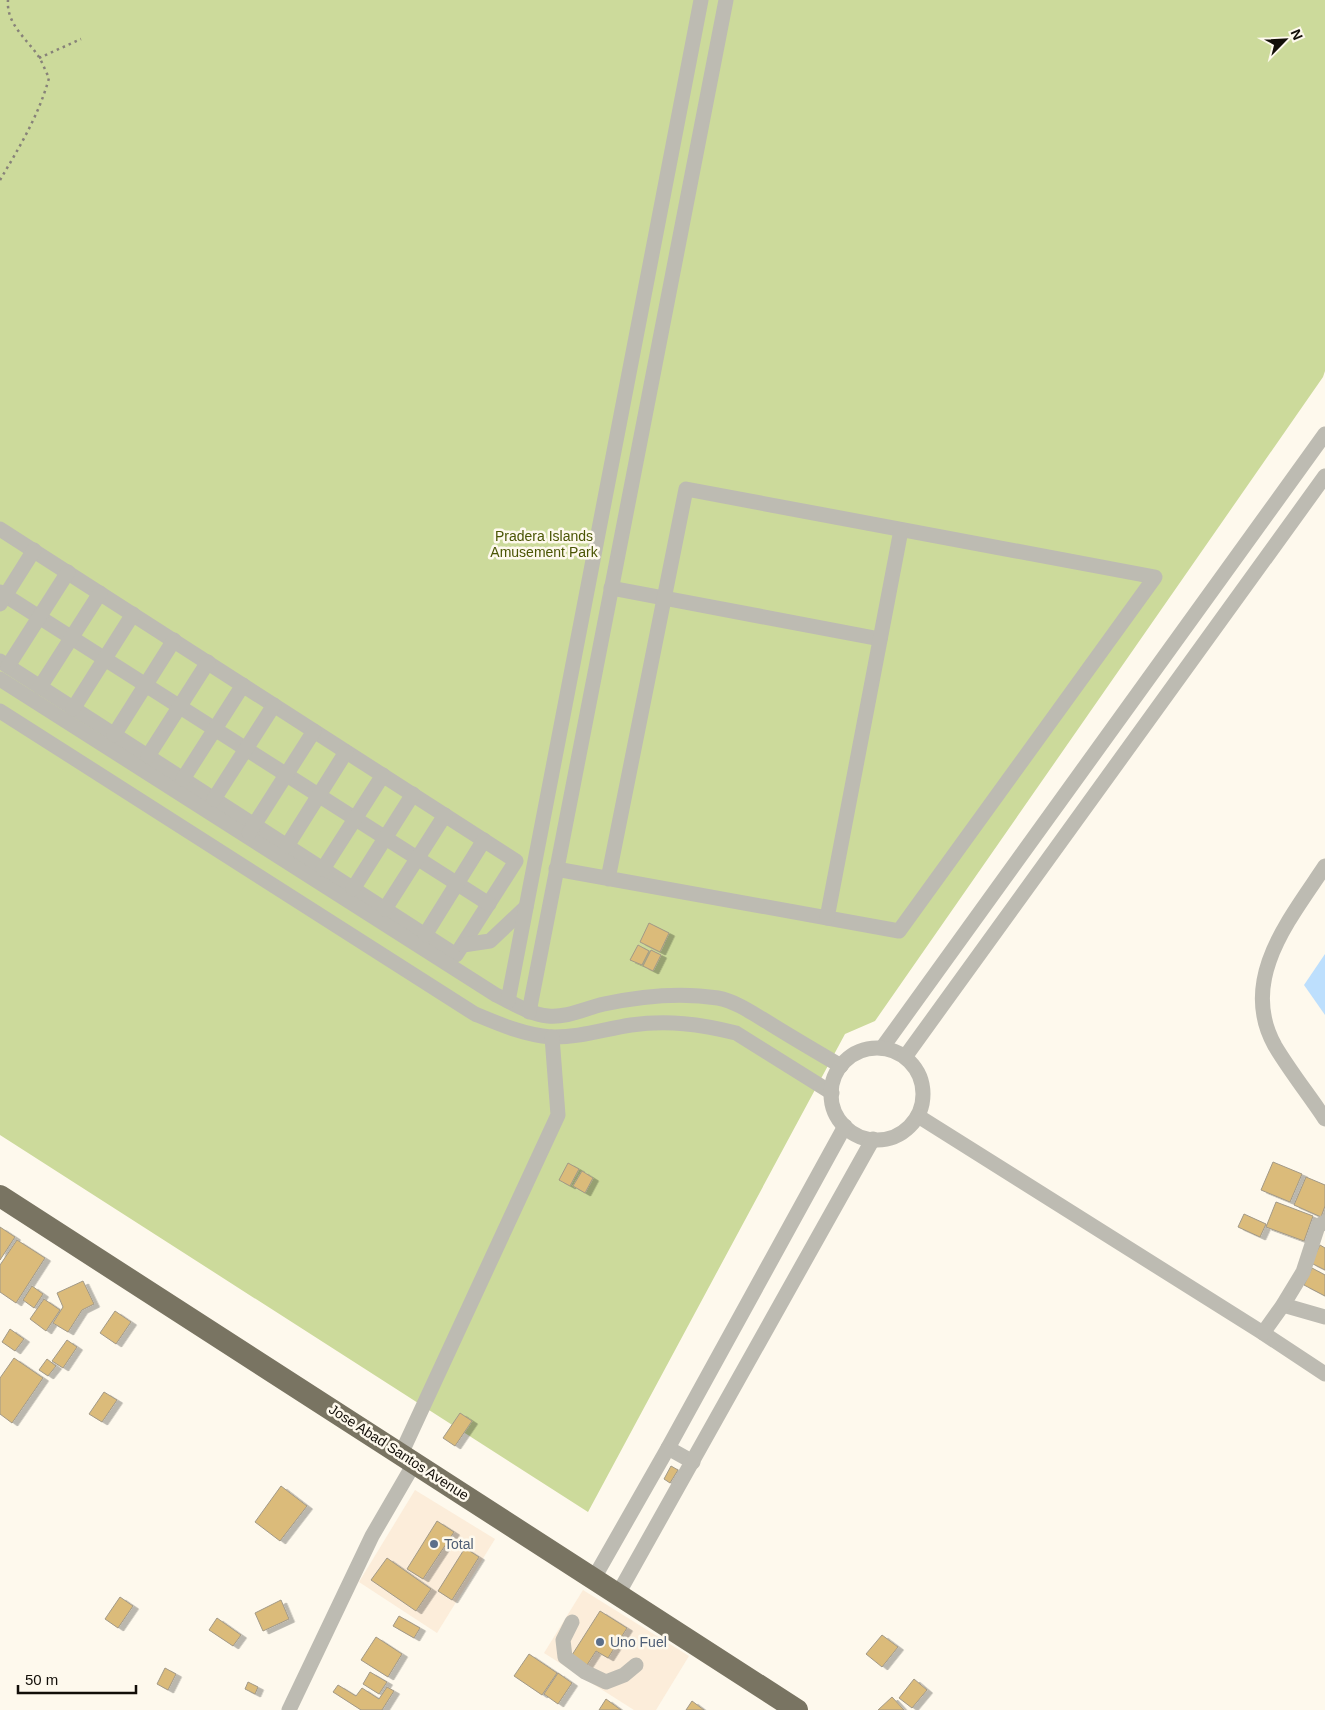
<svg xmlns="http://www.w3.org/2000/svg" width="1325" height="1710" viewBox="0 0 1325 1710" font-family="Helvetica,sans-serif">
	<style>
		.commercial { fill: #fcedda }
		.green { fill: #ccda9b }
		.water { fill: #bddffd }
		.building { fill: #dbbb7a; stroke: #a29987; filter: url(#shadow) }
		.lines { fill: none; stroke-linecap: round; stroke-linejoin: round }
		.path { stroke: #878279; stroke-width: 2.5; stroke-dasharray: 2.5 4; stroke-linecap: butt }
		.minor { stroke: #bdbbb2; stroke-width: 15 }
		.highway { stroke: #797462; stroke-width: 22 }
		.service-dot { fill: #5c6f8a; stroke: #fef9ed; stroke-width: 2 }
		.labels { text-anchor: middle; stroke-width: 5; stroke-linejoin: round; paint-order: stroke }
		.park-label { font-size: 14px; fill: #4a5504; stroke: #fef9ed }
		.street-label { font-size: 14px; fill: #120e08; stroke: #fef9ed }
		.service-label { font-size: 14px; fill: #4e5e75; stroke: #fef9ed; text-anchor: start }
	</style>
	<defs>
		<filter id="shadow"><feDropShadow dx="5.5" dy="3" stdDeviation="0" flood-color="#0004"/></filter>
	</defs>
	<rect width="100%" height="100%" fill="#fef9ed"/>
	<g class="commercial">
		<path d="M 415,1490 L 495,1539 L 437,1633 L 359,1582 Z"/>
		<path d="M 583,1590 L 689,1656 L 656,1710 L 634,1710 L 544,1653 Z"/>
	</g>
	<path class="green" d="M 0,0 L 1325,0 L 1325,371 L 1323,377 L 875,1021 L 845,1034 L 588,1512 L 0,1135 Z"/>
	<path class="water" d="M 1325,954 L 1325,1015 L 1304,985 Z"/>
	<g class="building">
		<path d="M 649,923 L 669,933 L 660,952 L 640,942 Z"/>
		<path d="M 638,945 L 649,951 L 642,965 L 630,960 Z"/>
		<path d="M 651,950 L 661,955 L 653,971 L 643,966 Z"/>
		<path d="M 1273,1162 L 1302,1174 L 1290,1202 L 1261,1190 Z"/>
		<path d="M 568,1163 L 579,1169 L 570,1186 L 559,1180 Z"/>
		<path d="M 582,1171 L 593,1178 L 585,1193 L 573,1186 Z"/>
		<path d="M 1306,1177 L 1325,1185 L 1325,1206 L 1321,1217 L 1294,1205 Z"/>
		<path d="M 1276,1202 L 1313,1216 L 1304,1241 L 1266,1227 Z"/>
		<path d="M 1244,1214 L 1266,1224 L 1260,1237 L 1238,1227 Z"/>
		<path d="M 0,1227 L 15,1237 L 0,1260 Z"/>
		<path d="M 17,1240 L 45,1258 L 16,1303 L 0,1292 L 0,1265 Z"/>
		<path d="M 1320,1245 L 1325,1248 L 1325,1270 L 1311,1263 Z"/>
		<path d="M 1312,1268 L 1325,1275 L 1325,1296 L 1304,1285 Z"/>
		<path d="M 83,1281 L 94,1304 L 82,1310 L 68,1332 L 53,1323 L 63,1307 L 57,1293 Z"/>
		<path d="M 32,1286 L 43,1294 L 34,1308 L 23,1300 Z"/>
		<path d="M 44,1299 L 60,1310 L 46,1331 L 30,1319 Z"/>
		<path d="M 115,1311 L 131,1322 L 116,1344 L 100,1333 Z"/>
		<path d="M 10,1329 L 24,1339 L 15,1351 L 2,1342 Z"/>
		<path d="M 67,1340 L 77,1347 L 63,1368 L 52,1361 Z"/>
		<path d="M 14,1358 L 43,1378 L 12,1423 L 0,1414 L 0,1378 Z"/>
		<path d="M 47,1359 L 56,1366 L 48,1376 L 39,1370 Z"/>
		<path d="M 104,1392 L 117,1400 L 102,1422 L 89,1414 Z"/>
		<path d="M 460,1413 L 472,1421 L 455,1446 L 443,1438 Z"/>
		<path d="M 671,1466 L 678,1470 L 670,1483 L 664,1479 Z"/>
		<path d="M 281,1486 L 307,1506 L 280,1541 L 255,1522 Z"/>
		<path d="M 437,1521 L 454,1532 L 423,1579 L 407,1569 Z"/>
		<path d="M 465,1548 L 479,1557 L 452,1600 L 438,1591 Z"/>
		<path d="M 387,1558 L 431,1589 L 416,1611 L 371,1580 Z"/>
		<path d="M 120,1597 L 133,1606 L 118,1628 L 105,1619 Z"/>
		<path d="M 281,1600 L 289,1619 L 263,1631 L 255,1613 Z"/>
		<path d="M 600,1611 L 627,1628 L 608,1658 L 596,1651 L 587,1665 L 572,1655 Z"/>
		<path d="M 399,1616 L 420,1628 L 414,1638 L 393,1626 Z"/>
		<path d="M 217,1618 L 241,1635 L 233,1646 L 209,1630 Z"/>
		<path d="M 882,1635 L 898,1647 L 882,1667 L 866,1654 Z"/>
		<path d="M 376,1637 L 402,1654 L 388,1677 L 361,1660 Z"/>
		<path d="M 529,1654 L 557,1673 L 542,1695 L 514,1676 Z"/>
		<path d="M 165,1668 L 176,1674 L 168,1690 L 157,1684 Z"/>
		<path d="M 370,1672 L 387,1682 L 379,1694 L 363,1684 Z"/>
		<path d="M 558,1673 L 572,1683 L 558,1704 L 544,1694 Z"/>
		<path d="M 914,1679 L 927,1690 L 912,1708 L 899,1698 Z"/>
		<path d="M 248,1682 L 258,1687 L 255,1694 L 245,1689 Z"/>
		<path d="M 338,1685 L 356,1696 L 362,1688 L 379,1699 L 387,1687 L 394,1691 L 382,1710 L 361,1710 L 333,1692 Z"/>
		<path d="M 892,1697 L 904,1710 L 878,1710 Z"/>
		<path d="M 606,1699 L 621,1710 L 599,1710 Z"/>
		<path d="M 692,1701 L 704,1710 L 686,1710 Z"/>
	</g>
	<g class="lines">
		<g class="path">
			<path d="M 39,58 L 81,39"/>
			<path d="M 0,180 C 19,148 39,115 49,78 C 46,72 43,64 39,57 C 27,39 6,24 8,0"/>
		</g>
		<g class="minor">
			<path d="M 0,529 L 516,861 L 456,955 L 0,661"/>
			<path d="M 611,588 L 880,639"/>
			<path d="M 0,592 L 489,904"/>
			<path d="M 0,604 L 34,550"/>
			<path d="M 8,666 L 68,572"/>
			<path d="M 0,679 L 496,995 C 513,1003 529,1014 548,1016 C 567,1018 586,1008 604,1004 C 641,996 680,992 718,998 C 735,1001 754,1014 769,1023 C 793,1038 817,1052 841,1066"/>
			<path d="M 40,687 L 100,593"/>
			<path d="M 73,709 L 133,614"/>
			<path d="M 0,711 L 475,1014 C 499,1024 524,1035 551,1037 C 578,1038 605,1029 631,1025 C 668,1020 700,1024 736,1033 L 832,1093"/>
			<path d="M 114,735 L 174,640"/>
			<path d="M 148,756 L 208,662"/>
			<path d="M 183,779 L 243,685"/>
			<path d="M 214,799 L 274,705"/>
			<path d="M 249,833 L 314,731"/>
			<path d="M 287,846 L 346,752"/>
			<path d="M 1325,866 C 1290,919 1238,980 1275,1046 C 1290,1071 1309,1095 1325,1119"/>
			<path d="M 323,869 L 383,775"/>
			<path d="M 556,869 L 899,931 L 1155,577 L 686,489 L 608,879"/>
			<path d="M 353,889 L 413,794"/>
			<path d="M 385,909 L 445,815"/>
			<path d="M 827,918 L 901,530"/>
			<path d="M 425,935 L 484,840"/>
			<path d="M 463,945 L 490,941 L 526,907"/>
			<path d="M 508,1001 L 701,0"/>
			<path d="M 529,1012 L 726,0"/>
			<path d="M 882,1048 L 1325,434"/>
			<circle cx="877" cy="1094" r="46"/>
			<path d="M 905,1057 L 1325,476"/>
			<path d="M 918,1116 L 1263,1333 L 1325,1374"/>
			<path d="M 1283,1305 L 1325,1317"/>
			<path d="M 1263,1333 L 1283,1305 L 1303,1272 L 1318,1226 L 1325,1222"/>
			<path d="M 668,1448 L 693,1462"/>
			<path d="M 401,1454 L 558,1115 L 552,1037"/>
			<path d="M 594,1578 L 668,1448 L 845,1126"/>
			<path d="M 618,1594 L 873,1139"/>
			<path d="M 572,1622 L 563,1640 L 565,1657 L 585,1672 L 606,1682 L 624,1675 L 636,1665"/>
			<path d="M 289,1710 L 372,1536 L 415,1462"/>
		</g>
		<path class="highway" d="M 0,1196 L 797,1710"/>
	</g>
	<g class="service-dot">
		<circle cx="434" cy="1544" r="5"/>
		<circle cx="600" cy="1642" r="5"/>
	</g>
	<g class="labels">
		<g class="park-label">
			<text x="544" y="541">Pradera Islands<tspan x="544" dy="16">Amusement Park</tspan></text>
		</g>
		<g class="street-label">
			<text transform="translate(399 1452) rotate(33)" y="5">Jose Abad Santos Avenue</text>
		</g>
		<g class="service-label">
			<text x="444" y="1549">Total</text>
			<text x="610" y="1647">Uno Fuel</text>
		</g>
	</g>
	<g transform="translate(1285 40) rotate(66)" stroke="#fef9ed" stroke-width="4" paint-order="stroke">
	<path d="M0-4L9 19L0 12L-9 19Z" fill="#120e08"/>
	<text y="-8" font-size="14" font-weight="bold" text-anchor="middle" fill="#120e08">N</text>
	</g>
	<path d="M18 1685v8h118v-8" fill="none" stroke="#120e08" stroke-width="2.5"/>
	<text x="25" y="1685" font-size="15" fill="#120e08" stroke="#fef9ed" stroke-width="4" paint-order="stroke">50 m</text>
</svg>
